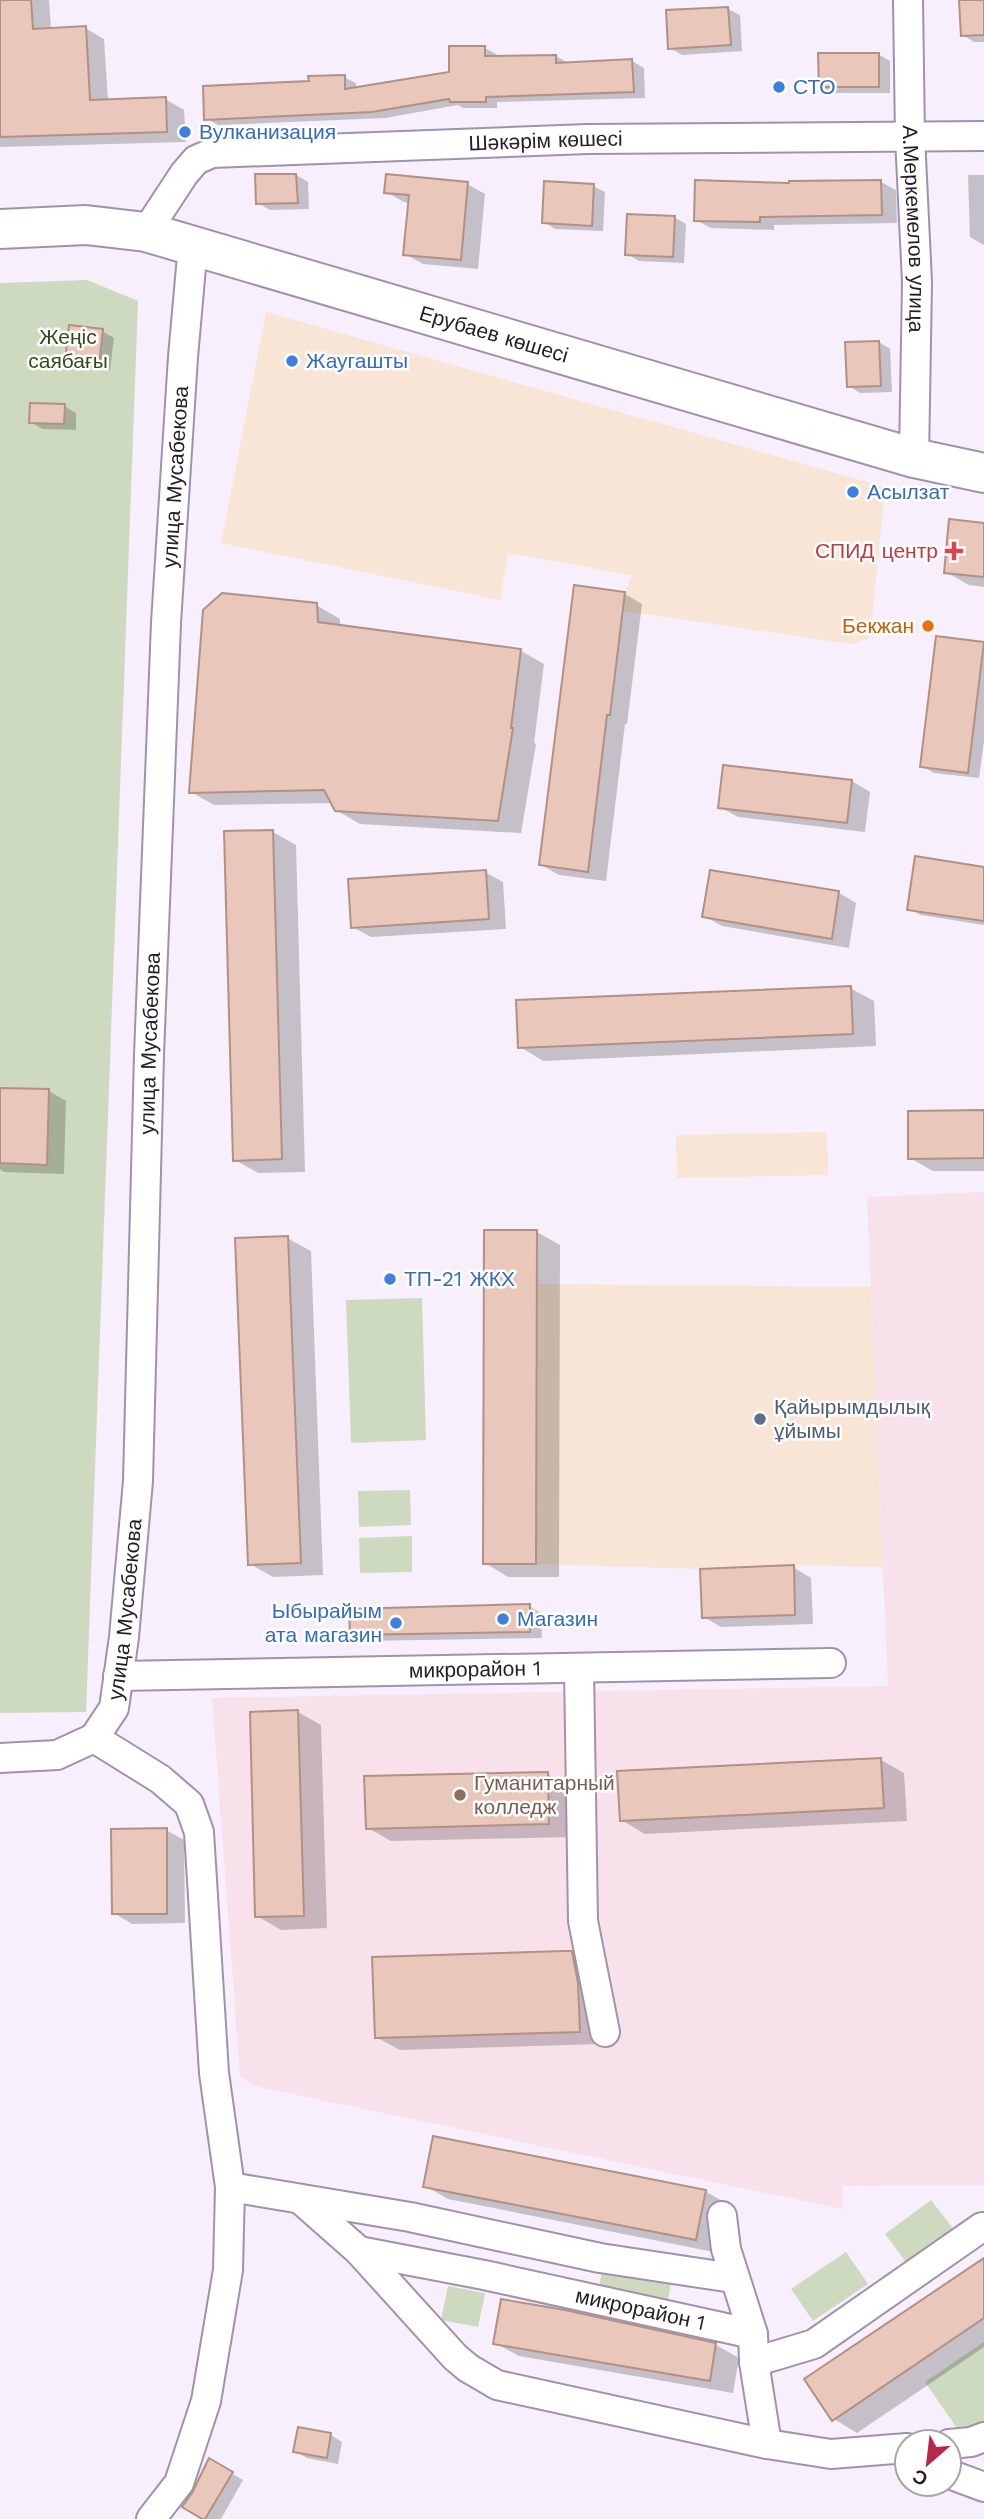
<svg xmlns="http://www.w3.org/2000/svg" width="984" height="2519" viewBox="0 0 984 2519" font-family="'Work Sans',sans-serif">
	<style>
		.commercial { fill: #f8e5d5 }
		.education { fill: #f9e1ec }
		.green { fill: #cedac0 }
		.shadow { fill: #0003 }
		.building { fill: #eac7bb; stroke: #b19085; stroke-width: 2 }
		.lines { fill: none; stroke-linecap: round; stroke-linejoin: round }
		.minor-casing { stroke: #a291ac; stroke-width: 32 }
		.secondary-casing { stroke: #a291ac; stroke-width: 42 }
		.minor { stroke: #fff; stroke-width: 28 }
		.secondary { stroke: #fff; stroke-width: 38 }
		.shop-dot { fill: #3f7fe0; stroke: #fff; stroke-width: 2.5 }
		.health-dot { fill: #e0444e; stroke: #fff; stroke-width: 2.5 }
		.food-dot { fill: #e8710a; stroke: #fff; stroke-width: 2.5 }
		.service-dot { fill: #5c6f8a; stroke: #fff; stroke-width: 2.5 }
		.education-dot { fill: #8d6e63; stroke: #fff; stroke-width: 2.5 }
		.labels { text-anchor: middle; stroke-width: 5; stroke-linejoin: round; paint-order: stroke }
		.shop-label { font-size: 21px; fill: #366cbe; stroke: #fff; text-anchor: start }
		.street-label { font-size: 21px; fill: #241d27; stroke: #fff }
		.park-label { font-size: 21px; fill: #37491b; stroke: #fff }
		.health-label { font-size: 21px; fill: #be3a42; stroke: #fff; text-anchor: end }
		.food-label { font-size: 21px; fill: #c56008; stroke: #fff; text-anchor: end }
		.service-label { font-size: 21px; fill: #4e5e75; stroke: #fff; text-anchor: start }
		.education-label { font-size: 21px; fill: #785e54; stroke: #fff; text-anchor: start }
	</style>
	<rect width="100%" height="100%" fill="#f7effb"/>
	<g class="commercial">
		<path d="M 266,312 L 885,487 L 870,638 L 851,644 L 623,611 L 625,592 L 632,575 L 508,553 L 500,600 L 221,543 Z"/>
		<path d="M 827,1132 L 828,1175 L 677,1178 L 676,1135 Z"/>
		<path d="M 537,1284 L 871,1287 L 883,1567 L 794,1565 L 700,1569 L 536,1564 Z"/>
	</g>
	<path class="education" d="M 984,1192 L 984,2185 L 843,2186 L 842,2209 L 254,2086 L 240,2076 L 212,1698 L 888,1686 L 867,1197 Z"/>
	<g class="green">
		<path d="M 87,280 L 138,301 L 86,1712 L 0,1713 L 0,283 Z"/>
		<path d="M 422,1298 L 426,1440 L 351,1443 L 346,1300 Z"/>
		<path d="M 410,1490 L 411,1525 L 359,1527 L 358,1491 Z"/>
		<path d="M 412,1536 L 412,1572 L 360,1573 L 359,1538 Z"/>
		<path d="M 931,2200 L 955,2231 L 909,2266 L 885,2234 Z"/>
		<path d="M 846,2252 L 868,2284 L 813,2321 L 791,2289 Z"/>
		<path d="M 603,2265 L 672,2277 L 667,2306 L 598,2294 Z"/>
		<path d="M 448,2286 L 485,2293 L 478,2327 L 441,2320 Z"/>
		<path d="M 984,2342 L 984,2423 L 963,2437 L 925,2382 Z"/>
	</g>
	<g class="shadow">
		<path d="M 0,0 L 49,0 L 51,30 L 85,28 L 104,39 L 108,101 L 165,99 L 184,110 L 186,142 L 0,147 Z"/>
		<path d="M 961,0 L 984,0 L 984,42 L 974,42 L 963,35 Z"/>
		<path d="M 728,9 L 740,15 L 742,51 L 682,55 L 670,48 Z"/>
		<path d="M 485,48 L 496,54 L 496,57 L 556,56 L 568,63 L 632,61 L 644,68 L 645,98 L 497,102 L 497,108 L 463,108 L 458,105 L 385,118 L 218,125 L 206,118 L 310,83 L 344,77 L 356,83 L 356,89 L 451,73 Z"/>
		<path d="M 878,54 L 890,61 L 890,93 L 832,93 L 820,86 Z"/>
		<path d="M 296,175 L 308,182 L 309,209 L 270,210 L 258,203 Z"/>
		<path d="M 968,175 L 984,175 L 984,245 L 970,237 Z"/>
		<path d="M 881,182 L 896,190 L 897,223 L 774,225 L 774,230 L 711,228 L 696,220 L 791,185 Z"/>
		<path d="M 467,184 L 485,194 L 478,269 L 423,264 L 405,254 L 410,203 L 404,202 L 386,192 Z"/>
		<path d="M 593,186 L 605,192 L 603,231 L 555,229 L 544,222 Z"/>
		<path d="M 674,217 L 686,224 L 684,263 L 639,261 L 627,254 Z"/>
		<path d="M 102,331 L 114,338 L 110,370 L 79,366 L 67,360 Z"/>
		<path d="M 879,342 L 890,349 L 892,392 L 860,393 L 849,386 Z"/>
		<path d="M 64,406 L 76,413 L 76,430 L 42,429 L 31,422 Z"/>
		<path d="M 984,525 L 984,587 L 969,585 L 946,572 Z"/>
		<path d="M 625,594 L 642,604 L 627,724 L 625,724 L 606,881 L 559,875 L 541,865 Z"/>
		<path d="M 316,605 L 340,619 L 340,626 L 521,651 L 544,664 L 534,743 L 536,744 L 521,833 L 360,824 L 336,810 L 333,803 L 214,805 L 191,792 Z"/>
		<path d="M 938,638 L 984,644 L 984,741 L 979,778 L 934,773 L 922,766 Z"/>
		<path d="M 724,767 L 852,781 L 870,792 L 865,832 L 738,817 L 720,807 Z"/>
		<path d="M 273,832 L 296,845 L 305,1172 L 258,1173 L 235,1160 Z"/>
		<path d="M 984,868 L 984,925 L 921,915 L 909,909 Z"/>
		<path d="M 485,872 L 503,882 L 506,929 L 371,937 L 353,927 Z"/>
		<path d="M 839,893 L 856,903 L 849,948 L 722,926 L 704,916 Z"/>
		<path d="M 850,988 L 874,1001 L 876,1046 L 543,1061 L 520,1047 Z"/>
		<path d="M 0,1089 L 49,1091 L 66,1101 L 64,1174 L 4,1172 L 0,1169 Z"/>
		<path d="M 984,1112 L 984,1171 L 933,1171 L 910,1158 Z"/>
		<path d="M 537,1232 L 560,1245 L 559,1577 L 508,1577 L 485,1563 Z"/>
		<path d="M 287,1238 L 311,1251 L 323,1575 L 273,1577 L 250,1564 Z"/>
		<path d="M 793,1567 L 811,1578 L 813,1624 L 721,1627 L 704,1617 Z"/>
		<path d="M 529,1606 L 541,1613 L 542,1638 L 363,1641 L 352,1634 Z"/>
		<path d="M 298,1712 L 321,1725 L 327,1928 L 281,1930 L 257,1916 Z"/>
		<path d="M 881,1760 L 904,1773 L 907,1821 L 645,1834 L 621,1820 Z"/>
		<path d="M 547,1774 L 571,1787 L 572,1837 L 391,1841 L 368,1828 Z"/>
		<path d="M 166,1830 L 184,1840 L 185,1923 L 132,1924 L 114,1913 Z"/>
		<path d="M 571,1952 L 595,1966 L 603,2044 L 400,2050 L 376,2037 Z"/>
		<path d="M 425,2186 L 705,2191 L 729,2205 L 719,2253 L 448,2199 Z"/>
		<path d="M 984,2260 L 984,2347 L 857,2433 L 834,2419 Z"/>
		<path d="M 495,2343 L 716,2345 L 739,2358 L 733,2393 L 519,2356 Z"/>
		<path d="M 331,2435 L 342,2442 L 338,2464 L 307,2458 L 295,2451 Z"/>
		<path d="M 210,2461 L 243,2480 L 221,2519 L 206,2519 L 184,2506 L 194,2494 Z"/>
	</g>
	<g class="building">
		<path d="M 0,0 L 31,0 L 33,29 L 86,26 L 90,100 L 166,97 L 167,132 L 0,137 Z"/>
		<path d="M 959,0 L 984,0 L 984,35 L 961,36 Z"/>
		<path d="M 728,7 L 731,45 L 668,49 L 666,10 Z"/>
		<path d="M 449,46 L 485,46 L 485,56 L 556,55 L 556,63 L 632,59 L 634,92 L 486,97 L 486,102 L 450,102 L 449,99 L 372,112 L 204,120 L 203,86 L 309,81 L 308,76 L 345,75 L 345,89 L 449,72 Z"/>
		<path d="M 818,53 L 879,53 L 879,87 L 819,87 Z"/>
		<path d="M 255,174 L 296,174 L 298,203 L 256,204 Z"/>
		<path d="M 386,174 L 468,182 L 461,260 L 403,255 L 409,195 L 384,193 Z"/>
		<path d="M 695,180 L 789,183 L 789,181 L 881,180 L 882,215 L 760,217 L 760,222 L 694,221 Z"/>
		<path d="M 544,181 L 594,184 L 592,226 L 542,223 Z"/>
		<path d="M 627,214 L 675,216 L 673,257 L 625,255 Z"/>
		<path d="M 69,325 L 103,329 L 99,365 L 65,361 Z"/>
		<path d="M 879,341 L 881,386 L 847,387 L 845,342 Z"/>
		<path d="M 30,403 L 65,404 L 64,424 L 29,423 Z"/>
		<path d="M 949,519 L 984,523 L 984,577 L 944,573 Z"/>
		<path d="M 574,585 L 625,592 L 610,715 L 607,715 L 588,872 L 539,865 Z"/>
		<path d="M 222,593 L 317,603 L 318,622 L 521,649 L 511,728 L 513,728 L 498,821 L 335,811 L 324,790 L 189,793 L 203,610 Z"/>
		<path d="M 936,636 L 984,642 L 968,773 L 920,767 Z"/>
		<path d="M 723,765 L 852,780 L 847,823 L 718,808 Z"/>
		<path d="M 273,830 L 282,1159 L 233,1161 L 224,831 Z"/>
		<path d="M 915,856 L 984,867 L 984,921 L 907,910 Z"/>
		<path d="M 486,870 L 489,919 L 351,928 L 348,879 Z"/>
		<path d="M 710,870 L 839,891 L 832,939 L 702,917 Z"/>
		<path d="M 851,986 L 853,1034 L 518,1048 L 516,1000 Z"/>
		<path d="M 0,1088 L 49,1089 L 47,1165 L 0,1163 Z"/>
		<path d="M 984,1110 L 984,1158 L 908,1159 L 908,1111 Z"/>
		<path d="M 484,1230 L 537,1230 L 536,1564 L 483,1564 Z"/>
		<path d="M 288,1236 L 301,1563 L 248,1565 L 235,1238 Z"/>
		<path d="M 794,1565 L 795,1615 L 702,1618 L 700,1569 Z"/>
		<path d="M 530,1604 L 530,1632 L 350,1635 L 349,1609 Z"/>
		<path d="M 298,1710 L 304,1916 L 255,1917 L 250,1712 Z"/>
		<path d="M 881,1758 L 884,1808 L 620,1821 L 617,1771 Z"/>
		<path d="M 548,1772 L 549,1824 L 366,1829 L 364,1776 Z"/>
		<path d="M 167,1828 L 167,1914 L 112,1914 L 111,1829 Z"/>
		<path d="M 565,1951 L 572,1951 L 578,1983 L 580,2032 L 375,2038 L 372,1957 Z"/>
		<path d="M 433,2136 L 706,2190 L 696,2240 L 423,2187 Z"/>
		<path d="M 984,2258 L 984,2318 L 832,2421 L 804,2379 Z"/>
		<path d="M 501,2299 L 565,2310 L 716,2343 L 710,2381 L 493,2344 Z"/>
		<path d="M 298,2427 L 331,2433 L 327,2458 L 293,2452 Z"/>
		<path d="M 209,2458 L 233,2472 L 205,2519 L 202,2519 L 182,2507 L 192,2493 Z"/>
	</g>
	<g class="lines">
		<g class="minor-casing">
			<g id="minor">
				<path id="s1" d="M 908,0 L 910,137 L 917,282 L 914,458"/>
				<path id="s2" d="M 146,232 L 184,174 L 196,160 L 212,153 L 588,139 L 984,136"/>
				<path d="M 579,1669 L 583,1921 L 605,2032"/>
				<path id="s3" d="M 118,1676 L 831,1663"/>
				<path d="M 94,1738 L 160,1779 L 189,1804 L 199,1832 L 214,2073 L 230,2187 L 228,2270 L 206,2401 L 179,2483 L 151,2519"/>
				<path id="s4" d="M 0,1758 L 57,1755 L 94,1738 L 114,1708 L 124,1637 L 138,1481 L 149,1055 L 166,623 L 183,357 L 193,245"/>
				<path d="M 230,2187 L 410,2217 L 600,2258 L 733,2278"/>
				<path id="s5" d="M 300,2199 L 359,2251 L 484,2275 L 753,2334"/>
				<path d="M 722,2216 L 726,2249 L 753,2334 L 754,2362 L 767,2444 L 831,2454 L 907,2448"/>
				<path d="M 359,2251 L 455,2357 L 468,2368 L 497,2385 L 767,2444"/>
				<path d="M 754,2362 L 814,2344 L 982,2227"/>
				<path d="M 949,2444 L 971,2442 L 984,2437"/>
				<path d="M 949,2474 L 984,2487"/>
			</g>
		</g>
		<g class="secondary-casing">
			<g id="secondary">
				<path id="s6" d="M 0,229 L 86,225 L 146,232 L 914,458 L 984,473"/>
			</g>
		</g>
		<use href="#minor" class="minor"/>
		<use href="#secondary" class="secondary"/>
	</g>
	<g class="shop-dot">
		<circle cx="779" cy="87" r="7"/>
		<circle cx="185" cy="132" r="7"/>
		<circle cx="292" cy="361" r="7"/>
		<circle cx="853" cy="492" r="7"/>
		<circle cx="390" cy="1279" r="7"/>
		<circle cx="503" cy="1619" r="7"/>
		<circle cx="396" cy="1623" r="7"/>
	</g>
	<path class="health-dot" d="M950.5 540.5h7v7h7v7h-7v7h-7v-7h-7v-7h7z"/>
	<circle class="food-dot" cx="928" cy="626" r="7"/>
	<circle class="service-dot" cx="760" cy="1419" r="7"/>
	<circle class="education-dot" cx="460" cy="1795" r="7"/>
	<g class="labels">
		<g class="shop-label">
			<text x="793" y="94">СТО</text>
			<text x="199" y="139">Вулканизация</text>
			<text x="306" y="368">Жаугашты</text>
			<text x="867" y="499">Асылзат</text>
			<text x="404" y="1286">ТП-21 ЖКХ</text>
			<text x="382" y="1618" text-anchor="end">Ыбырайым<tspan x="382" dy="24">ата магазин</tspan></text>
			<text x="517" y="1626">Магазин</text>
		</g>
		<g class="street-label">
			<text dy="7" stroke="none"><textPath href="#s2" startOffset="439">Шәкәрім көшесі</textPath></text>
			<text dy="7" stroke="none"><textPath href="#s1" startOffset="229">А.Меркемелов улица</textPath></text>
			<text dy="7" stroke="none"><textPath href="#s6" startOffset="509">Ерубаев көшесі</textPath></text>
			<text dy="7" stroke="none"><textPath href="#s4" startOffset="1367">улица Мусабекова</textPath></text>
			<text dy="7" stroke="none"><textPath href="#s4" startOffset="800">улица Мусабекова</textPath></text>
			<text dy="7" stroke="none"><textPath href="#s4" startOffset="233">улица Мусабекова</textPath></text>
			<text dy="7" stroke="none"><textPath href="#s3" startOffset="357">микрорайон 1</textPath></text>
			<text dy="7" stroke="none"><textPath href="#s5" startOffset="366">микрорайон 1</textPath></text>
		</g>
		<g class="park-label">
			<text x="68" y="344">Жеңіс<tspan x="68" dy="24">саябағы</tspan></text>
		</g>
		<g class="health-label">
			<text x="938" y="558">СПИД центр</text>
		</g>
		<g class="food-label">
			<text x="914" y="633">Бекжан</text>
		</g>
		<g class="service-label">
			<text x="774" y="1414">Қайырымдылық<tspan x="774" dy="24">ұйымы</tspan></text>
		</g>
		<g class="education-label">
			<text x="474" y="1790">Гуманитарный<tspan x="474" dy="24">колледж</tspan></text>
		</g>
	</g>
	<g transform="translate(928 2463) rotate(208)"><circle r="33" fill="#ffffff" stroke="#a7a5a9" stroke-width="2"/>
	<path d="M0-5L12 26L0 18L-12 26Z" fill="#b8284c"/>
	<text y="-10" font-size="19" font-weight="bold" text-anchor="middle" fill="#241d27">С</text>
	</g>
</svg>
